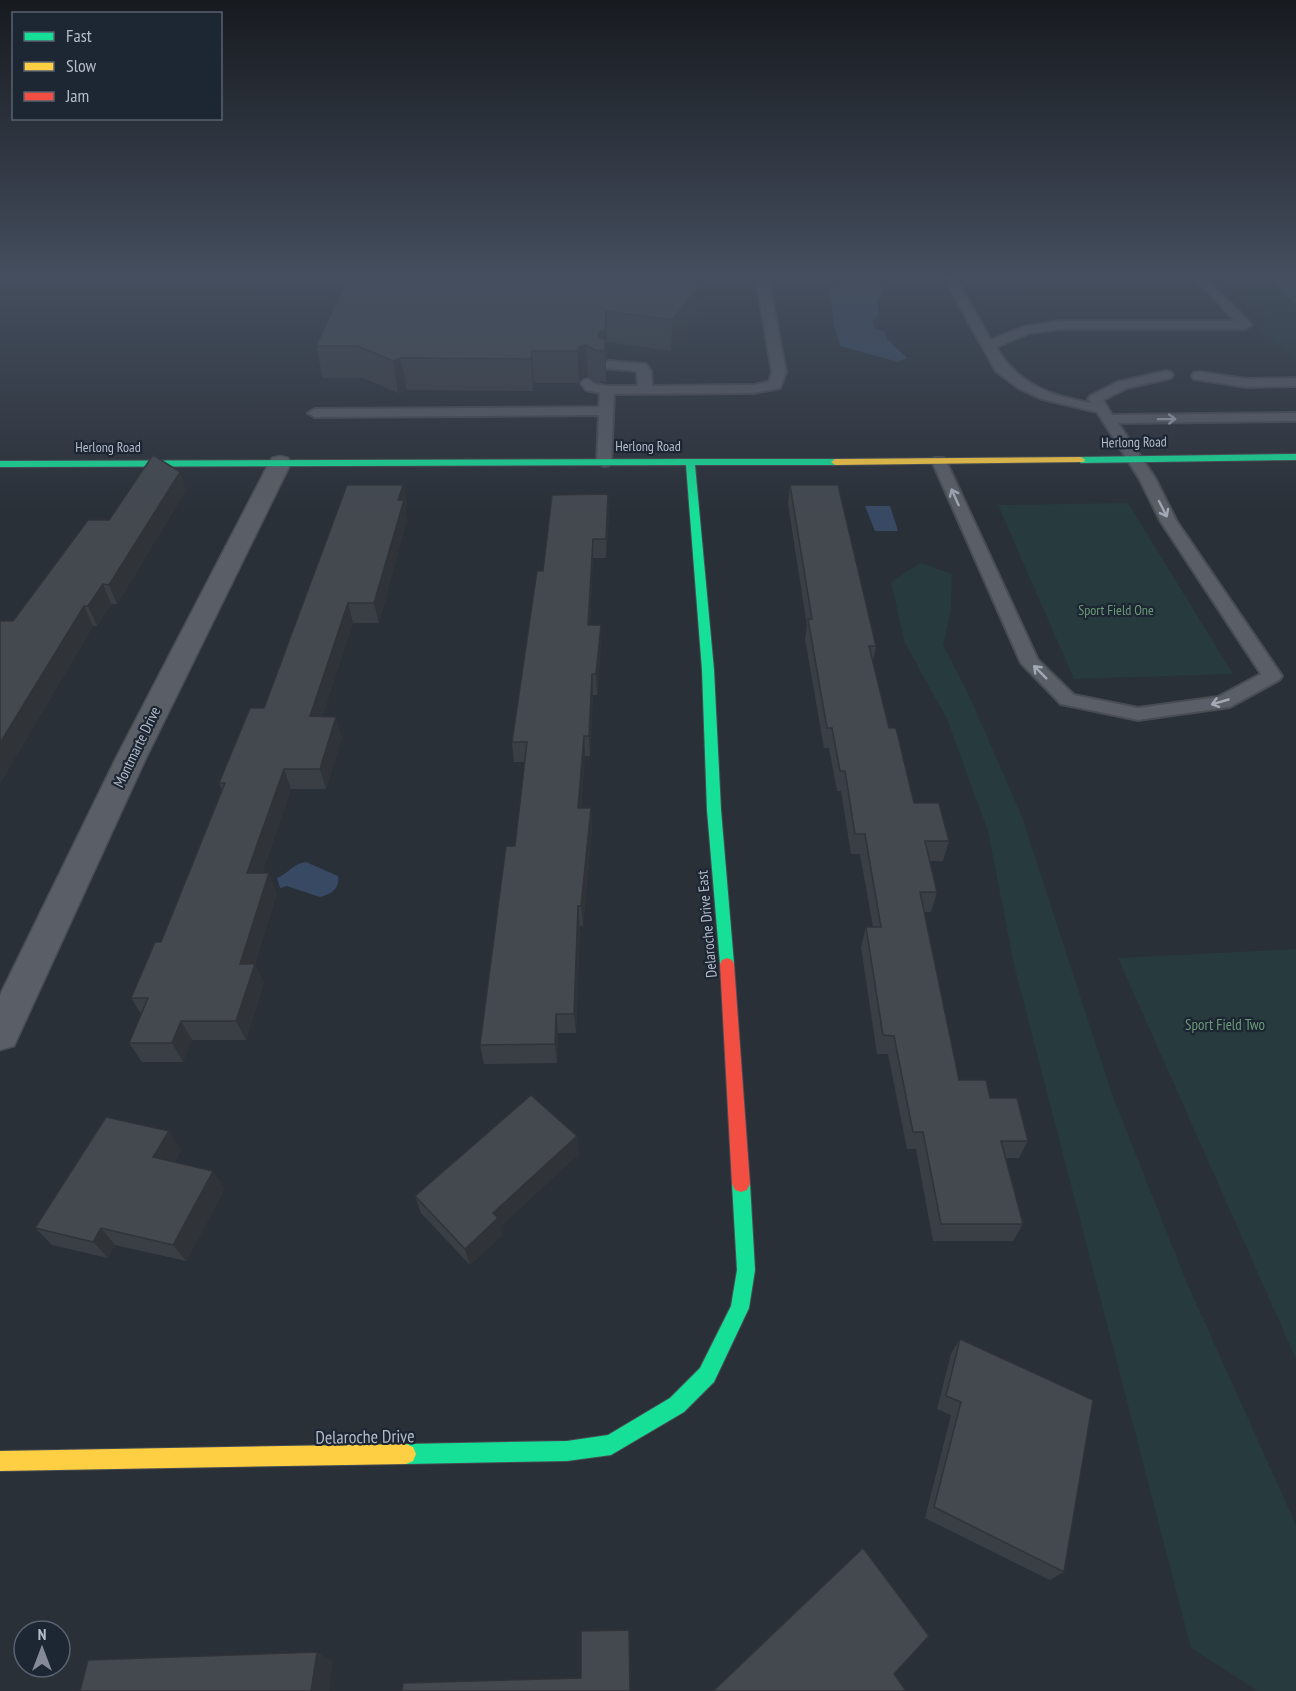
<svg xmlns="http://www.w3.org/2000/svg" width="1296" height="1691" viewBox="0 0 1296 1691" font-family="'PT Sans Narrow',sans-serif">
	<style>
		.green { fill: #273a3e }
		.water { fill: #384963 }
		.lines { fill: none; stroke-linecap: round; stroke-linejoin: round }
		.lane-casing { stroke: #484c53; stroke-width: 4 }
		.street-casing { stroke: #484c53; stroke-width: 3 }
		.fast-casing { stroke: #484c53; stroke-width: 2 }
		.slow-casing { stroke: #484c53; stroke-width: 2 }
		.jam-casing { stroke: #484c53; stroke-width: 2 }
		.lane { fill: #5a5e66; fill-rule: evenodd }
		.street { fill: #5a5e66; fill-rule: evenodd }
		.fast { fill: #16e098; fill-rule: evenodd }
		.slow { fill: #ffcf43; fill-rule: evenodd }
		.jam { fill: #f24e42; fill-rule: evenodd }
		.wall { fill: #3a3f45 }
		.shaded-wall { fill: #303338 }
		.building { fill: #444950; stroke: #303338; stroke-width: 1.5 }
		.oneway { stroke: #a2a9b5 }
		.labels { text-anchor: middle; stroke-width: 4.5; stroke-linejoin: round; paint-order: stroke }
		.far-street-label { font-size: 14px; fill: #b4bcc9; stroke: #1d2633 }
		.far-park-label { font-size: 14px; fill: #6b9a76; stroke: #1d2633 }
		.street-label { font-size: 15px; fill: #b4bcc9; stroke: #1d2633 }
		.park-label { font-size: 15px; fill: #6b9a76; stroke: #1d2633 }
		.near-street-label { font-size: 18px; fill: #b4bcc9; stroke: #1d2633 }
	</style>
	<rect width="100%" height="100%" fill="#2a3038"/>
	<g class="green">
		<path d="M 1221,276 L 1266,276 L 1296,305 L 1296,360 L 1285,353 L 1274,339 L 1257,334 L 1268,318 L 1253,301 Z"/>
		<path d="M 1128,503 L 1233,674 L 1074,679 L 998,505 Z"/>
		<path d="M 920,563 L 952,574 L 951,610 L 943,645 L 968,693 L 1022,817 L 1113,1097 L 1187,1283 L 1296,1525 L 1296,1691 L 1258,1691 L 1191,1648 L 1014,965 L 988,831 L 947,719 L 905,643 L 891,582 Z"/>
		<path d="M 1296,949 L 1296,1359 L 1118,958 Z"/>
	</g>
	<g class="water">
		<path d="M 1266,276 L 1296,276 L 1296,305 Z"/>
		<path d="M 850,279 L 873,280 L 880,283 L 883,289 L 877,302 L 879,307 L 877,317 L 872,321 L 875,329 L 884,331 L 887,339 L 907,358 L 898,362 L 840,346 L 834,325 L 830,292 L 840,283 Z"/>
		<path d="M 865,506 L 890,506 L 898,531 L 875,531 Z"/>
		<path d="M 306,862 L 338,876 C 340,889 331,894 320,897 L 287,886 L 280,888 L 277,878 C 288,874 292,864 306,862 Z"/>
	</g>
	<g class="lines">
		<g class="lane-casing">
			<g id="lane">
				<path d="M 756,276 L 768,276 L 786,372 L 780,388 L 754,393 L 614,394 L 611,462 L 609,465 L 604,466 L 597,462 L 599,415 L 315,417 L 308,413 L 315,409 L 599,407 L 600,393 L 586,390 L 581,383 L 583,380 L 588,379 L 595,384 L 607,386 L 638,386 L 637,371 L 603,368 L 601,365 L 608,361 L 646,364 L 651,371 L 652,386 L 754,385 L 769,382 L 772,372 Z"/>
				<path d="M 943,276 L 954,276 L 991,340 L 1023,327 L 1060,321 L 1235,321 L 1193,276 L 1204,276 L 1249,322 L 1251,325 L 1245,329 L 1060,329 L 1030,333 L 996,347 C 1017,384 1050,396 1091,403 L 1088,399 L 1090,396 L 1118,382 L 1166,371 L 1171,372 L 1173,375 L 1171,378 L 1127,388 L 1103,400 L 1112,415 L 1296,413 L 1296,421 L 1118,423 L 1155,478 L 1177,522 L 1282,676 L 1279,680 L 1230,707 L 1138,720 L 1061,704 L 1021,663 L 932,461 L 934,458 L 944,458 L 946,461 L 1038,660 L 1074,695 L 1138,708 L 1218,697 L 1261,674 L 1161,522 L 1139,478 L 1097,412 L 1042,399 L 1018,388 L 996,371 Z"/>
				<path d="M 1199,372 L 1246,379 L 1296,378 L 1296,386 L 1246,387 L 1194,379 L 1192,376 L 1194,373 Z"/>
			</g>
		</g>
		<g class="street-casing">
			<path id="street" d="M 280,456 L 288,458 L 291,463 L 146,758 L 14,1046 L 0,1050 L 0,995 L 116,758 L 269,463 L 272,458 Z"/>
		</g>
		<g class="fast-casing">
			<g id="fast">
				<path d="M 1296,454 L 1296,460 L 1081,463 L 1077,460 L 1081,457 Z"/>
				<path d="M 690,459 L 835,459 L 839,462 L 835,465 L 695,465 L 714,670 L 721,810 L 734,964 L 732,968 L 727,970 L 722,968 L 720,964 L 707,810 L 702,670 L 686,465 L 0,467 L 0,461 Z"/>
				<path d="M 741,1176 L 747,1178 L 750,1184 L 755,1270 L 749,1308 L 714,1382 L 684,1412 L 611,1455 L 567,1461 L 406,1464 L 399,1461 L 396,1454 L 399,1447 L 406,1444 L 567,1441 L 608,1435 L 670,1398 L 700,1368 L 731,1306 L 737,1270 L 732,1184 L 735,1178 Z"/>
			</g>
		</g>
		<g class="slow-casing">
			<g id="slow">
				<path d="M 1081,457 L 1085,460 L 1084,462 L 835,465 L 831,462 L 835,459 Z"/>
				<path d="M 406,1444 L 413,1447 L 416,1454 L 413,1461 L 406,1464 L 0,1471 L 0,1451 Z"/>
			</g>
		</g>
		<g class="jam-casing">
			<path id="jam" d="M 727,958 L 732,960 L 734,964 L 750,1184 L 747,1190 L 741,1192 L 735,1190 L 732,1184 L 720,964 L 722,960 Z"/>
		</g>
		<use href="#lane" class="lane"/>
		<use href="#street" class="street"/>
		<use href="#fast" class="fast"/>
		<use href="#slow" class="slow"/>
		<use href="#jam" class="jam"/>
	</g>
	<g class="wall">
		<path d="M 349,276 L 663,276 L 663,278 L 658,279 L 701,284 L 700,314 L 671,351 L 607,342 L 606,360 L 606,382 L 596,382 L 588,377 L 583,378 L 579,383 L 534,383 L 533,391 L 407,390 L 398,393 L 363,378 L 323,378 L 316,346 Z"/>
		<path d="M 403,485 L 406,504 L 405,508 L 407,519 L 379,623 L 353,623 L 322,717 L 342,737 L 326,789 L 291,789 L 262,873 L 277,893 L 255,964 L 264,983 L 246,1040 L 192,1040 L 183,1062 L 142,1062 L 129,1043 L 141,1014 L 131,998 L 161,942 L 222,790 L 219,783 L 264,708 Z"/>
		<path d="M 790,485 L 876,646 L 873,661 L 889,728 L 914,803 L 949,841 L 943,861 L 930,861 L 937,892 L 931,912 L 924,912 L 959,1080 L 990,1098 L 1028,1141 L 1019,1158 L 1006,1158 L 1023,1224 L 1013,1241 L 933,1241 L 916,1149 L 907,1149 L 888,1054 L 877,1054 L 861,947 L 866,927 L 873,927 L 860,854 L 851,854 L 841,791 L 837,791 L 829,748 L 824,748 L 805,639 L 807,626 L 788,504 Z"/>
		<path d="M 186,490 L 117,604 L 111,604 L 97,626 L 93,626 L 0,783 L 0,621 L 13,621 L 109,520 Z"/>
		<path d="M 608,494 L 609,514 L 606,558 L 593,558 L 590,625 L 601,645 L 597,695 L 593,695 L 590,756 L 585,756 L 581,808 L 591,808 L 592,828 L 583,926 L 580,926 L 576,1033 L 558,1033 L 557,1063 L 484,1064 L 480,1045 L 515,846 L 525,762 L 514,762 L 512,742 L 543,571 Z"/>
		<path d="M 577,1136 L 579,1154 L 500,1227 L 502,1235 L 470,1265 L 421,1213 L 415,1196 Z"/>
		<path d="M 181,1149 L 174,1162 L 225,1188 L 186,1261 L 115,1245 L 108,1258 L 52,1245 L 35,1228 Z"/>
		<path d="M 960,1339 L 1064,1572 L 1050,1580 L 925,1518 L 951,1415 L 937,1409 L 951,1354 Z"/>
	</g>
	<g class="shaded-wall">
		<path d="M 561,276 L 663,276 L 663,278 L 562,292 Z"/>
		<path d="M 701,284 L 700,314 L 671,351 L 672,320 Z"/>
		<path d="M 606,311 L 607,342 L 606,360 L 606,382 L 605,351 L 598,333 Z"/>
		<path d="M 586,345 L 588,377 L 583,378 L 579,383 L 577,351 L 581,346 Z"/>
		<path d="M 532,351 L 534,383 L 533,391 L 531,359 Z"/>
		<path d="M 401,358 L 407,390 L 398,393 L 393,361 Z"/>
		<path d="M 180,472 L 186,490 L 117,604 L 109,585 Z"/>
		<path d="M 403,485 L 406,504 L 405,508 L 407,519 L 379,623 L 374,603 L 398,500 Z"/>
		<path d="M 608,494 L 609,514 L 606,558 L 606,539 Z"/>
		<path d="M 593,539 L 593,558 L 589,645 L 588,625 Z"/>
		<path d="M 103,584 L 111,604 L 97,626 L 88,606 Z"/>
		<path d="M 348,603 L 353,623 L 316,737 L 310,716 Z"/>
		<path d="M 84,606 L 93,626 L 0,783 L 0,743 Z"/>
		<path d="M 601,625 L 601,645 L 597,695 L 596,674 Z"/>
		<path d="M 592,674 L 593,695 L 590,756 L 589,736 Z"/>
		<path d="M 336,717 L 342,737 L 326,789 L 320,769 Z"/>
		<path d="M 584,736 L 585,756 L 580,828 L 578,808 Z"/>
		<path d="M 284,769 L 291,789 L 255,893 L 247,873 Z"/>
		<path d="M 591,808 L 592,828 L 583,926 L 581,906 Z"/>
		<path d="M 269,873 L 277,893 L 255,964 L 264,983 L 246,1040 L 236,1021 L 240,964 Z"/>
		<path d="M 578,906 L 580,926 L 576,1033 L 574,1014 Z"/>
		<path d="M 556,1014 L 558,1033 L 557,1063 L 555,1044 Z"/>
		<path d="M 181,1021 L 192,1040 L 183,1062 L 172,1043 Z"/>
		<path d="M 169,1131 L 181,1149 L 166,1175 L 153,1157 Z"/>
		<path d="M 577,1136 L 579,1154 L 500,1227 L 502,1235 L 470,1265 L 465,1249 L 493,1213 Z"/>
		<path d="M 213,1171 L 225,1188 L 186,1261 L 173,1245 Z"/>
		<path d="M 101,1228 L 115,1245 L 108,1258 L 93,1242 Z"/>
		<path d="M 629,1630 L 630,1640 L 630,1691 Z"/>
		<path d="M 317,1652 L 333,1661 L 329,1691 L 311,1691 Z"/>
	</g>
	<g class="building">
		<path d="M 349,276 L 635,276 L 701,284 L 672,320 L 606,311 L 606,328 L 598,333 L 600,338 L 605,339 L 605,351 L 595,350 L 586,345 L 581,346 L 577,351 L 532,351 L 531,359 L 401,358 L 393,361 L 357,346 L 316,346 Z"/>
		<path d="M 153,455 L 180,472 L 109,585 L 103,584 L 88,606 L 84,606 L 0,743 L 0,621 L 13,621 L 88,520 L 109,520 Z"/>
		<path d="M 347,485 L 403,485 L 398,500 L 404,500 L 374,603 L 348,603 L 310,716 L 336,717 L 320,769 L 284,769 L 247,873 L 269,873 L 240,964 L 255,964 L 236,1021 L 181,1021 L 172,1043 L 129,1043 L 148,998 L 131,998 L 155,942 L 161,942 L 225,783 L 219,783 L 250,708 L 264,708 Z"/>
		<path d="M 790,485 L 838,485 L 876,646 L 869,646 L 889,728 L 896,728 L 914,803 L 939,803 L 949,841 L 925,841 L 937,892 L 920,892 L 959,1080 L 986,1080 L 990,1098 L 1017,1098 L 1028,1141 L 1001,1141 L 1023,1224 L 941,1224 L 923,1132 L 913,1132 L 894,1036 L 883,1035 L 866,927 L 881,927 L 865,834 L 855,834 L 845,771 L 840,771 L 832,728 L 827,728 L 808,619 L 812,619 Z"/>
		<path d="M 608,494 L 606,539 L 593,539 L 588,625 L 601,625 L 596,674 L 592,674 L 589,736 L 584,736 L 578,808 L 591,808 L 581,906 L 578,906 L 574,1014 L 556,1014 L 555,1044 L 480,1045 L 506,846 L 515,846 L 527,742 L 512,742 L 537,571 L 543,571 L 552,495 Z"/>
		<path d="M 531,1095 L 577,1136 L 493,1213 L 498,1218 L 465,1249 L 415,1196 Z"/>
		<path d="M 106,1117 L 169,1131 L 153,1157 L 213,1171 L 173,1245 L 101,1228 L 93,1242 L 35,1228 Z"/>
		<path d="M 960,1339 L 1093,1400 L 1064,1572 L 934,1507 L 961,1402 L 946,1396 Z"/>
		<path d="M 863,1548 L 929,1636 L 894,1674 L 906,1691 L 713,1691 Z"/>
		<path d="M 629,1630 L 630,1691 L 402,1691 L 403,1683 L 581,1678 L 581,1631 Z"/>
		<path d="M 317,1652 L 311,1691 L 80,1691 L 88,1660 Z"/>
	</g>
	<defs><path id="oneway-shaft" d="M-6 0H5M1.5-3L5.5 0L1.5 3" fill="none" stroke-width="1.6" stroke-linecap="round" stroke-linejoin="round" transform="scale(1.5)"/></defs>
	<g class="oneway">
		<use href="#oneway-shaft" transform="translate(1167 419) rotate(-1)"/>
		<use href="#oneway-shaft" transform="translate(955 497) rotate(-114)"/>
		<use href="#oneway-shaft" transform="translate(1163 509) rotate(63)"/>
		<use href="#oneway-shaft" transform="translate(1040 672) rotate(-135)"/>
		<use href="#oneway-shaft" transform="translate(1220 702) rotate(164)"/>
	</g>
	<linearGradient id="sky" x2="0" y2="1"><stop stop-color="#171a1f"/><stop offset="0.54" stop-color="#444e5e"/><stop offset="1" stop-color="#444e5e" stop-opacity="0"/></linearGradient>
	<rect width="1296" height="512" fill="url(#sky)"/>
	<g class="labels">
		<g class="far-street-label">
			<text transform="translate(1134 442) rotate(-1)" y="5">Herlong Road</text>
			<text x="648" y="451">Herlong Road</text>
			<text x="108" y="452">Herlong Road</text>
		</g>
		<g class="far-park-label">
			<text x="1116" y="615">Sport Field One</text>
		</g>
		<g class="street-label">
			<text transform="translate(137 747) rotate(-64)" y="5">Montmarte Drive</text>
			<text transform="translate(707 924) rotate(-95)" y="5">Delaroche Drive East</text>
		</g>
		<g class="park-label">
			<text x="1225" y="1030">Sport Field Two</text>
		</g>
		<g class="near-street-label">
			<text transform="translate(365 1437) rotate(-1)" y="6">Delaroche Drive</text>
		</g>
	</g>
	<rect x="12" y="12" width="210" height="108" fill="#1d2633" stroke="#59626f" stroke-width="1.5"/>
	<rect x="24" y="32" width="30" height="9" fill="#16e098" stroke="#59626f" stroke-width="1.5"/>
	<text x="66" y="42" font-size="18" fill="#b4bcc9">Fast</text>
	<rect x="24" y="62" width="30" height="9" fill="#ffcf43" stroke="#59626f" stroke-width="1.5"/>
	<text x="66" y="72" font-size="18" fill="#b4bcc9">Slow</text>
	<rect x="24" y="92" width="30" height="9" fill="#f24e42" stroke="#59626f" stroke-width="1.5"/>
	<text x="66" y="102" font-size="18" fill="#b4bcc9">Jam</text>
	<g transform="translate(42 1649)"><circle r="28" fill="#1d2633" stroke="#59626f" stroke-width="1.5"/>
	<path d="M0-4.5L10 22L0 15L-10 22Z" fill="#848b96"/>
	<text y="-9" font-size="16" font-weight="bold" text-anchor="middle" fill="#b4bcc9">N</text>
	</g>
</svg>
